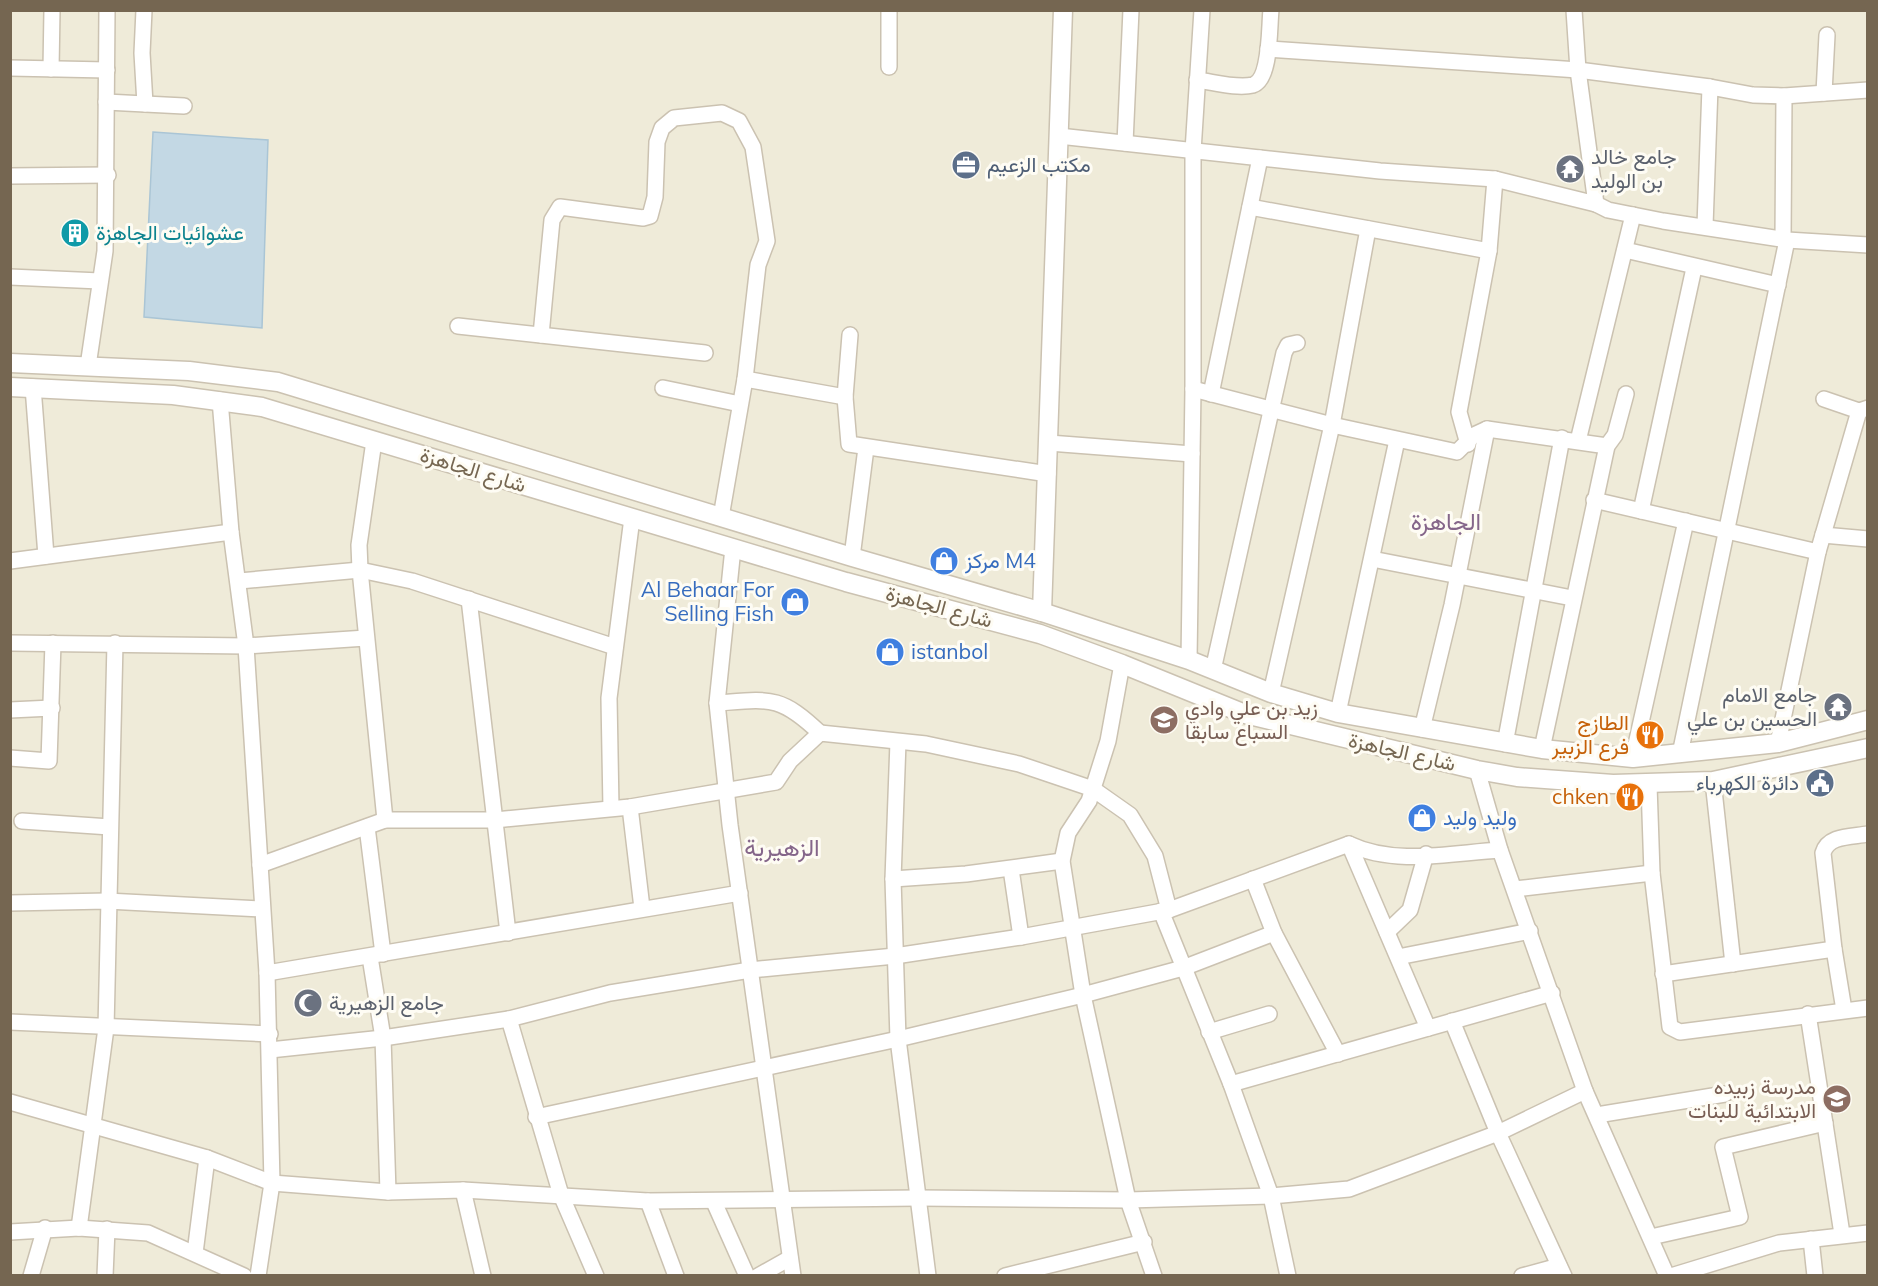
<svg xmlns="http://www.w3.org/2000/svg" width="1878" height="1286" viewBox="0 0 1878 1286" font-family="Mulish,Vazirmatn,sans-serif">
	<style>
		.residential { fill: #efebd9 }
		.water { fill: #c3d8e4; stroke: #aac5d5; stroke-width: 1.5 }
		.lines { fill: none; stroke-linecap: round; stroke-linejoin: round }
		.minor-casing { stroke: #cbc2b1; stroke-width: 18 }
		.tertiary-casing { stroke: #cbc2b1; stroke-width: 21 }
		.minor { stroke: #fff; stroke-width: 15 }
		.tertiary { stroke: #fff; stroke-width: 18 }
		.labels { text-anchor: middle; stroke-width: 6; stroke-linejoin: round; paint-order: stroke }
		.worship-label { font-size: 21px; fill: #5b616d; stroke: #fefcf4; text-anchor: start }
		.service-label { font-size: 21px; fill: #4e5e75; stroke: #fefcf4; text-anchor: start }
		.culture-label { font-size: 21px; fill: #0d838f; stroke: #fefcf4; text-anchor: start }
		.street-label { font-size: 21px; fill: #756651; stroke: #fefcf4 }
		.shop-label { font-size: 21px; fill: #366cbe; stroke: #fefcf4; text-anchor: start }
		.education-label { font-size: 21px; fill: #785e54; stroke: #fefcf4; text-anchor: start }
		.food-label { font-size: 21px; fill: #c56008; stroke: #fefcf4; text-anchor: end }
		.quarter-label { font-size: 24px; fill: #85668a; stroke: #fefcf4 }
	</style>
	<rect width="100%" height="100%" fill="#fbf9ed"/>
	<rect class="residential" x="11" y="11" width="1856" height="1264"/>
	<path class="water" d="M 153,132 L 268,140 L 262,328 L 144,317 Z"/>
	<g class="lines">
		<g class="minor-casing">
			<g id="minor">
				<path d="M 144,10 L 142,53 L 145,104"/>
				<path d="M 889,10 L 889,67"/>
				<path d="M 1574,10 L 1578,70 L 1596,204 L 1608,210 L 1663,221 L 1787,240 L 1868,245"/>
				<path d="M 1268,49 L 1578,70 L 1710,87 L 1753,95 L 1784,96 L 1868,90"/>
				<path d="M 10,68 L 107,70"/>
				<path d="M 51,69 L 52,10"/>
				<path d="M 1197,80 C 1213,82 1237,89 1253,85 C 1271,79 1269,27 1271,10"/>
				<path d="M 1824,93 L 1827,35"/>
				<path d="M 106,102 L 184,106"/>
				<path d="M 1059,136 L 1380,171 L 1495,179 L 1596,204"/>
				<path d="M 1125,143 L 1131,10"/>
				<path d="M 10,176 L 108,175"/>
				<path d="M 1250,207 L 1489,251"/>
				<path d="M 1705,226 L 1710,87"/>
				<path d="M 1783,239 L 1784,96"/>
				<path d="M 1625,250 L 1778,285"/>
				<path d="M 10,277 L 100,281"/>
				<path d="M 458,326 L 705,353"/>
				<path d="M 541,335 L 552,220 L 560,207 L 643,218 L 650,216 L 655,197 L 657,142 L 662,128 L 674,118 L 722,113 L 739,121 L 753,147 L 767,241 L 758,265 L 745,379 L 721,517"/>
				<path d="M 850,335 L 845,397 L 849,444 L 1048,474"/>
				<path d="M 88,366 L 105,251 L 107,10"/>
				<path d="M 745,379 L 845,397"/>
				<path d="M 33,387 L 46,556"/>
				<path d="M 663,388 L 740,404"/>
				<path d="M 1193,389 L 1332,425 L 1457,452 L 1474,435 L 1487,429 L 1607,446"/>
				<path d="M 1211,394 L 1260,158"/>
				<path d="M 1824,399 L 1859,411 L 1868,408"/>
				<path d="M 220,400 L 231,532 L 246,646 L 267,973 L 272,1183 L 258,1276"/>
				<path d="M 374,441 L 359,545 L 360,570 L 385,820"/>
				<path d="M 1578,441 L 1633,215"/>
				<path d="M 1049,443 L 1192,454"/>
				<path d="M 1468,444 L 1459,412 L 1489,251 L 1495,179"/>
				<path d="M 1594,500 L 1818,552"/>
				<path d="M 1641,511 L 1694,268"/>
				<path d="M 1823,535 L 1868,539"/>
				<path d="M 733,548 L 717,703 L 730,825 L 793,1276"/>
				<path d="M 852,557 L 866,448"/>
				<path d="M 1372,559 L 1572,598"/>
				<path d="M 10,561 L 231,532"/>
				<path d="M 239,581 L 360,570 L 412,581 L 615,647"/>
				<path d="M 469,599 L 508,933"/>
				<path d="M 10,643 L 246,646 L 366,638"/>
				<path d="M 1189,660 L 1193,389 L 1193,151 L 1202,10"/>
				<path d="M 1122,664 L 1108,741 L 1096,779 L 1089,801 L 1068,833 L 1062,861 L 1083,995 L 1128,1200 L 1154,1276"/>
				<path d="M 1213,670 L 1284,353 L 1288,345 L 1297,343"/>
				<path d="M 1271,693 L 1332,425 L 1368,229"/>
				<path d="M 717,703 C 770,699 780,695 820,733"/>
				<path d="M 10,710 L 52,708"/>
				<path d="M 1338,713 L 1397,440"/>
				<path d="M 1422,729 L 1452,605 L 1487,429"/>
				<path d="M 898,742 L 893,879 L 898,1039 L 928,1276"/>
				<path d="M 1778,743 L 1818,552 L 1859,411"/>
				<path d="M 1505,744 L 1562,438"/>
				<path d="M 1542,749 L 1607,446 L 1615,435 L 1626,394"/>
				<path d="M 1680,754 L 1787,240"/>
				<path d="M 10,758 L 49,761 L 53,643"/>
				<path d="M 1633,758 L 1686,521"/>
				<path d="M 1477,770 L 1500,850 L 1585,1091 L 1667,1276"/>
				<path d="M 1713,781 L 1733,964"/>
				<path d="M 1649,785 L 1652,873 L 1670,1027 L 1680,1032 L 1868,1008"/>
				<path d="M 630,807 L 642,908"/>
				<path d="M 611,808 L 609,698 L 632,518"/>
				<path d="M 22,821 L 110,827"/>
				<path d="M 367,827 L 383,954"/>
				<path d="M 1349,844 L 1428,1028"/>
				<path d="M 260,865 L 385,820 L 495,820 L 630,807 L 776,782 L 790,761 L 820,733 L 926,744 L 1019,764 L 1093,789 L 1130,815 L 1155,856 L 1169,910"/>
				<path d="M 1011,869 L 1021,937"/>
				<path d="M 893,879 L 966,874 L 1062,861"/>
				<path d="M 1253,879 L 1274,933 L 1338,1054"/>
				<path d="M 1515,889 L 1652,873"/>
				<path d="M 10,903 L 107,901 L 262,909"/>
				<path d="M 1161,911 L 1231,1084 L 1271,1196 L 1288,1276"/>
				<path d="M 1387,932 L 1410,910 L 1426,854"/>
				<path d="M 370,957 L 383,1038 L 388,1192"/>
				<path d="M 1398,957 L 1530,931"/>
				<path d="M 267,973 L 740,893"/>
				<path d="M 1663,974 L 1834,949"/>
				<path d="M 1844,1010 L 1834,949 L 1823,853 C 1828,835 1851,837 1868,834"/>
				<path d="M 1808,1014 L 1842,1234"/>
				<path d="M 509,1019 L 561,1195 L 596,1276"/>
				<path d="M 1452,1021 L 1498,1133 L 1564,1276"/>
				<path d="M 10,1022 L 270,1034"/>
				<path d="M 1209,1032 L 1269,1014"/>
				<path d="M 270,1050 L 383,1038 L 509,1019 L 610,993 L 750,970 L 895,956 L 1021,937 L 1169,910 L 1349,844 C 1395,866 1451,853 1500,850"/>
				<path d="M 1231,1084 L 1552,993"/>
				<path d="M 10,1102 L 207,1158 L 272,1183 L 388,1192 L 463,1190 L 648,1201 L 919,1198 L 1128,1200 L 1271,1196 L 1349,1189 L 1498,1133 L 1585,1091"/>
				<path d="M 1597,1115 L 1725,1094"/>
				<path d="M 536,1117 L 898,1039 L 1083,995 L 1183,968 L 1274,933"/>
				<path d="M 463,1190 L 483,1276"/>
				<path d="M 648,1201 L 676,1276"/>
				<path d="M 714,1202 L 747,1276"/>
				<path d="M 79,1228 L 106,1028 L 115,643"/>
				<path d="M 10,1232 L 79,1228 L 148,1233 L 244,1276"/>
				<path d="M 1651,1237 L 1740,1217 L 1723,1147 L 1825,1123"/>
				<path d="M 1811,1239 L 1815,1276"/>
				<path d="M 195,1253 L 207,1158"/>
				<path d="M 31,1276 L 45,1228"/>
				<path d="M 105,1276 L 107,1229"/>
				<path d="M 758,1276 L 790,1258"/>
				<path d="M 1005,1276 L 1144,1242"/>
				<path d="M 1522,1276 L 1559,1266"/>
				<path d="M 1671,1276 L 1779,1243 L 1868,1233"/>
			</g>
		</g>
		<g class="tertiary-casing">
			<g id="tertiary">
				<path d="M 10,363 L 189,371 L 278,382 L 852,557 L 1042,612 L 1189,660 L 1271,693 L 1338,713 L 1542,749 L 1633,758 L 1778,743 L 1868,720"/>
				<path d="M 10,387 L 173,395 L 262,407 L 846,582 L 1040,634 L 1122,664 L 1245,714 L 1477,770 L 1517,777 L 1613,784 L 1713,781 L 1868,748"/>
				<path d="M 1042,612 L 1063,10"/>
			</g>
		</g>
		<use href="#minor" class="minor"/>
		<use href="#tertiary" class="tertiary"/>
	</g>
	<defs>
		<g id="office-disc" transform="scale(1.5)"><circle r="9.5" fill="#5c6f8a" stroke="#fefcf4"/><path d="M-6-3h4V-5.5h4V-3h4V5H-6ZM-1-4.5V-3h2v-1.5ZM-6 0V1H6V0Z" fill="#fff"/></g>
		<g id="temple-disc" transform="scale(1.5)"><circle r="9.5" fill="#6b7280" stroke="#fefcf4"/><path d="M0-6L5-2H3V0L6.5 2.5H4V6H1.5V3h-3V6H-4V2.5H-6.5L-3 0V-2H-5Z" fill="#fff"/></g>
		<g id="building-disc" transform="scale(1.5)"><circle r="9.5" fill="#0f9aa8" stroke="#fefcf4"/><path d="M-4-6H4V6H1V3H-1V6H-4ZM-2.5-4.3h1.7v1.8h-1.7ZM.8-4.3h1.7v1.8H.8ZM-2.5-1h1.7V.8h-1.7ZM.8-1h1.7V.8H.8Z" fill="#fff"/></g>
		<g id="shop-disc" transform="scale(1.5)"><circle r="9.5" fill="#3f7fe0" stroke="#fefcf4"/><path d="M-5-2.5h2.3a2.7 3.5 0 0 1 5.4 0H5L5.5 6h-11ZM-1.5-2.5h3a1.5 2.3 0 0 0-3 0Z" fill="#fff"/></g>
		<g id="school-disc" transform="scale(1.5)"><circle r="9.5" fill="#8d6e63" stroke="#fefcf4"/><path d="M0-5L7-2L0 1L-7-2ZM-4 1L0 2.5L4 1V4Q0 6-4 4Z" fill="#fff"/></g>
		<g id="restaurant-disc" transform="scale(1.5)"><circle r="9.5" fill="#e8710a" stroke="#fefcf4"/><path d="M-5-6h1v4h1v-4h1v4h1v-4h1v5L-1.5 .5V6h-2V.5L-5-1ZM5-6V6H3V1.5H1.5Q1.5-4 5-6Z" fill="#fff"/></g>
		<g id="civic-disc" transform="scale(1.5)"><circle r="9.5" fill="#5c6f8a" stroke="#fefcf4"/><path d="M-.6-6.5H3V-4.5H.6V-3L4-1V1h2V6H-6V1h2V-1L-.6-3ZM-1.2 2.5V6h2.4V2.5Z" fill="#fff"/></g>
		<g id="mosque-disc" transform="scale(1.5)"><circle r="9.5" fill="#6b7280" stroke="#fefcf4"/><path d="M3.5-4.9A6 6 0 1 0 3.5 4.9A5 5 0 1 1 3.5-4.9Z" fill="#fff"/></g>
	</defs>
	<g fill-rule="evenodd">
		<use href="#office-disc" x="966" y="165"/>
		<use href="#temple-disc" x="1570" y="169"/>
		<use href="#building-disc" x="75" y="233"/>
		<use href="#shop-disc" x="944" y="561"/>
		<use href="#shop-disc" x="795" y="602"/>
		<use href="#shop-disc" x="890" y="652"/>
		<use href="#temple-disc" x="1838" y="707"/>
		<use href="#school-disc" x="1164" y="720"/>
		<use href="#restaurant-disc" x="1650" y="735"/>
		<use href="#civic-disc" x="1820" y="783"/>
		<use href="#restaurant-disc" x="1630" y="797"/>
		<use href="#shop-disc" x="1422" y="818"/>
		<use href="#mosque-disc" x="308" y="1003"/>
		<use href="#school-disc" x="1837" y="1099"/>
	</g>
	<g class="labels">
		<g class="worship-label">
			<text x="1591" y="164">جامع خالد<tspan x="1591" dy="24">بن الوليد</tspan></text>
			<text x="1817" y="702" text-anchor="end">جامع الامام<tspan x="1817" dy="24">الحسين بن علي</tspan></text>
			<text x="329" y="1010">جامع الزهيرية</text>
		</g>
		<g class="service-label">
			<text x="987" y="172">مكتب الزعيم</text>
			<text x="1799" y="790" text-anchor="end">دائرة الكهرباء</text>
		</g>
		<g class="culture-label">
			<text x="96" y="240">عشوائيات الجاهزة</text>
		</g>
		<g class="street-label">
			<text transform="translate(473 470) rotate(17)" y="7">شارع الجاهزة</text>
			<text transform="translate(939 607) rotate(15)" y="7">شارع الجاهزة</text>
			<text transform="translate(1402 752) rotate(13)" y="7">شارع الجاهزة</text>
		</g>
		<g class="shop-label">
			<text x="965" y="568">مركز M4</text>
			<text x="774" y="597" text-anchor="end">Al Behaar For<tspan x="774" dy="24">Selling Fish</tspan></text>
			<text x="911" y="659">istanbol</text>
			<text x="1443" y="825">وليد وليد</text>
		</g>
		<g class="education-label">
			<text x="1185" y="715">زيد بن علي وادي<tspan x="1185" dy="24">السباع سابقا</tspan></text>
			<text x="1816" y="1094" text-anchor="end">مدرسة زبيده<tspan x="1816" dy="24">الابتدائية للبنات</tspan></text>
		</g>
		<g class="food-label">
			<text x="1629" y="730">الطازج<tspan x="1629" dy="24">فرع الزبير</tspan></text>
			<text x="1609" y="804">chken</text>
		</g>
		<g class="quarter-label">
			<text x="1446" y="530">الجاهزة</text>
			<text x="782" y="856">الزهيرية</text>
		</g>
	</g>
	<rect width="1878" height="1286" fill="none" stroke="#756651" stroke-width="24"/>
</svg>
